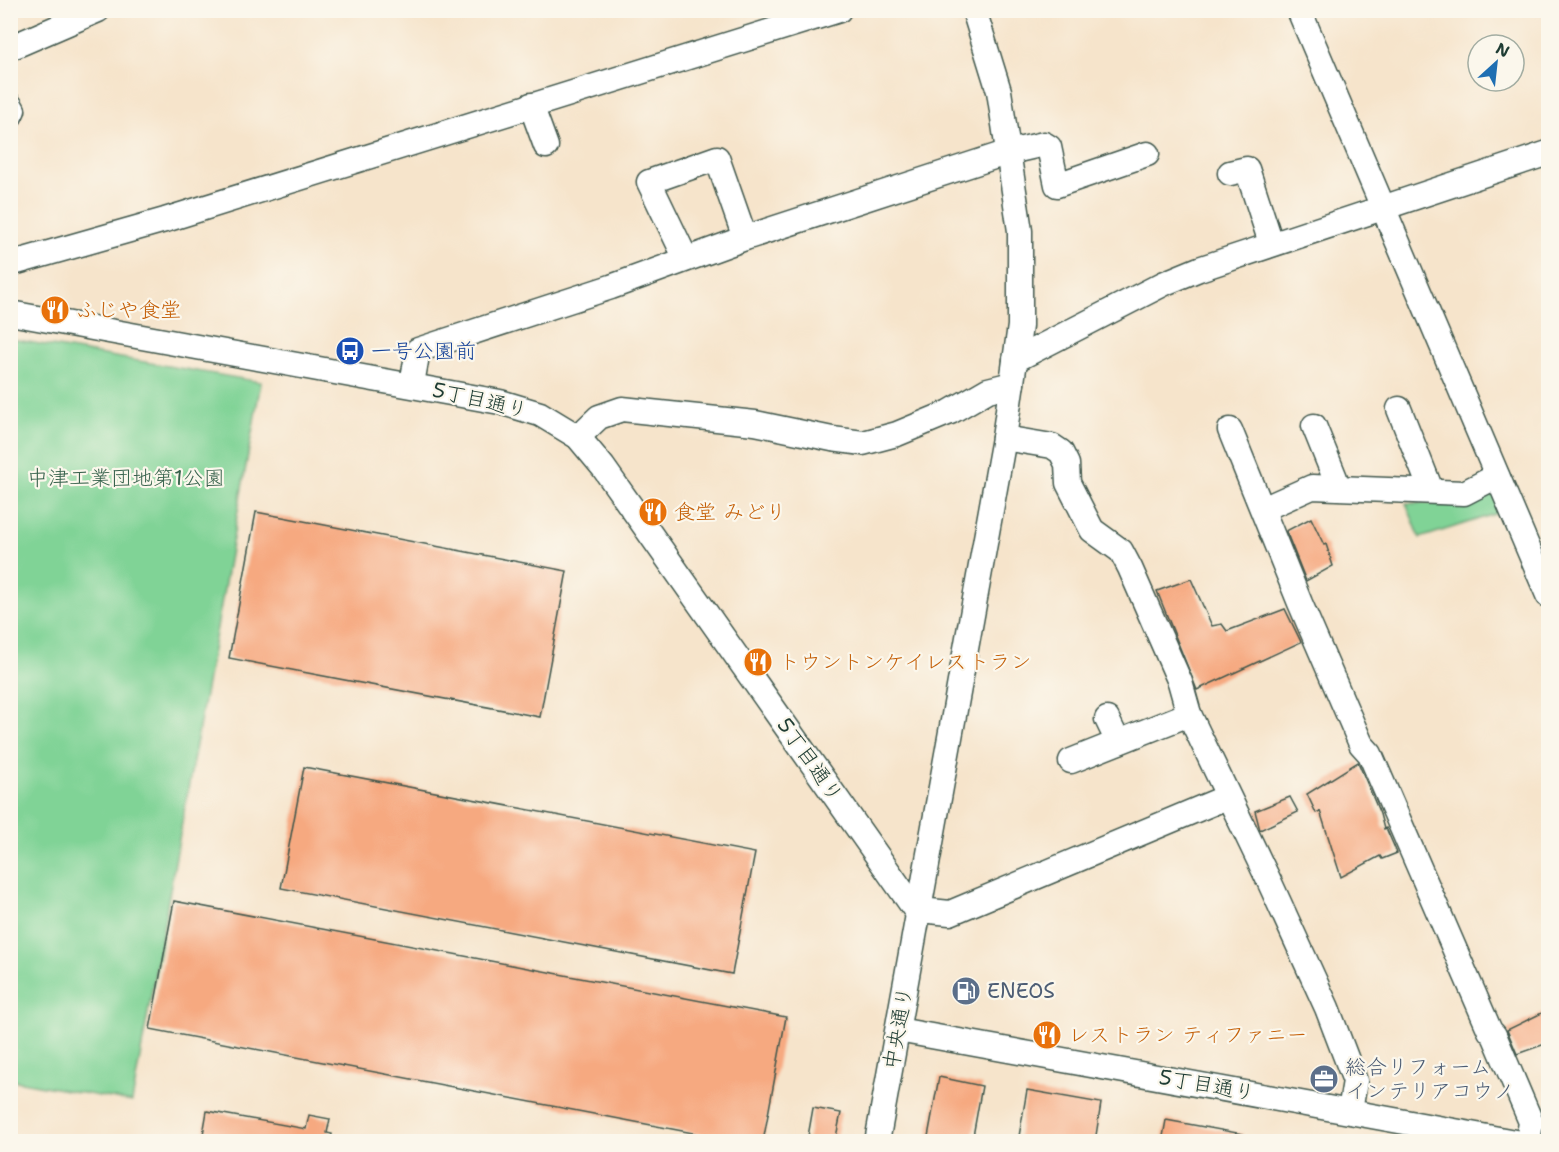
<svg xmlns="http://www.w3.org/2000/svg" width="1559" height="1152" viewBox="0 0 1559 1152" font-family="'Shantell Sans','Klee One',sans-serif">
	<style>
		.green { fill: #80d396; stroke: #508865; stroke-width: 1.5 }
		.building { fill: #f6a980 }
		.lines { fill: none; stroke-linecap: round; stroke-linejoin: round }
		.minor-casing { stroke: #3f564b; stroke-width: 27 }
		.minor { stroke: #fff; stroke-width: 24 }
		.labels { text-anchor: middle; stroke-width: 4.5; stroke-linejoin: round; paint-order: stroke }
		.food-label { font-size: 21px; fill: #c56008; stroke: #fbf7ec; text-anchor: start }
		.transit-label { font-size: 21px; fill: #164399; stroke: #fbf7ec; text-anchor: start }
		.street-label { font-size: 21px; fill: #1f3d34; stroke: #fbf7ec }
		.park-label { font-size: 21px; fill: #37624c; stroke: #fbf7ec }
		.service-label { font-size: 21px; fill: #4e5e75; stroke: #fbf7ec; text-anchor: start }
	</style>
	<rect width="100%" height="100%" fill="#fbf7ec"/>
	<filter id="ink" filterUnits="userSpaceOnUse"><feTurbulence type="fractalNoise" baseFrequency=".0167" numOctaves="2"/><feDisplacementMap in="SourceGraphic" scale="12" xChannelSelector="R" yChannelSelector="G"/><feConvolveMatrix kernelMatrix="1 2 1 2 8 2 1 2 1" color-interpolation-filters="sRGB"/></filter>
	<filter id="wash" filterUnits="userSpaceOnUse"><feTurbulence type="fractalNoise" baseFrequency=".008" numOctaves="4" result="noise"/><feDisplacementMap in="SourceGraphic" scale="24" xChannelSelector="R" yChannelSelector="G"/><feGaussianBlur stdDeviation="1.35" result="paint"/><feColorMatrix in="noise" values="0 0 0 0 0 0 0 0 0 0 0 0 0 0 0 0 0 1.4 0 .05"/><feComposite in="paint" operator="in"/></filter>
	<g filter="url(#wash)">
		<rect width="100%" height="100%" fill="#f6e4cb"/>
		<g class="green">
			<path d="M 11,339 L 261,382 L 132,1102 L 11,1080 Z"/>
			<path d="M 1494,492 L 1504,511 L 1420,538 L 1406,503 L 1466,504 Z"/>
		</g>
		<g id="blocks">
			<g class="building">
				<path d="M 256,512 L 567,571 L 540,717 L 229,658 Z"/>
				<path d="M 1311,518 L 1324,545 L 1326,544 L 1333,566 L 1306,581 L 1286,531 Z"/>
				<path d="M 1191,579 L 1212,626 L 1222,624 L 1227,631 L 1285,609 L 1301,642 L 1197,690 L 1157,591 Z"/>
				<path d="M 1358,762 L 1380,814 L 1384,829 L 1386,828 L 1397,853 L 1382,859 L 1380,856 L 1341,877 L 1320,811 L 1316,813 L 1307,794 Z"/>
				<path d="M 304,767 L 755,853 L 732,974 L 281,888 Z"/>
				<path d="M 1290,797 L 1298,812 L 1260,830 L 1255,811 Z"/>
				<path d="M 174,901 L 786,1017 L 763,1142 L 740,1142 L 150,1029 Z"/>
				<path d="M 1548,1010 L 1548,1043 L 1517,1054 L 1507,1030 Z"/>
				<path d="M 939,1077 L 982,1086 L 972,1142 L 927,1142 Z"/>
				<path d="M 1027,1090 L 1101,1103 L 1095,1142 L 1018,1142 Z"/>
				<path d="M 813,1108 L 841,1113 L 835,1142 L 807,1142 Z"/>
				<path d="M 207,1111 L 306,1129 L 309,1115 L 330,1119 L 327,1133 L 332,1134 L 331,1142 L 202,1140 Z"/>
				<path d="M 1166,1120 L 1243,1134 L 1242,1142 L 1162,1142 Z"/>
			</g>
		</g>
	</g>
	<g filter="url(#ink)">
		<use href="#blocks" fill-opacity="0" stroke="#3f564b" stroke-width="1.5"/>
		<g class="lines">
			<g class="minor-casing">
				<g id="minor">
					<path d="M 1299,10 L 1548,595"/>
					<path d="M 10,48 L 98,10"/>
					<path d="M 10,105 L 13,110 L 10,116"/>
					<path d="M 531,105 L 546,146"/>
					<path d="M 1230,173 L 1247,169 L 1271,243"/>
					<path d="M 686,259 L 649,182 L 717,158 L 745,238"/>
					<path d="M 10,264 L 165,220 L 839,10"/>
					<path d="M 10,313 L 500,402 L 540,414 L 578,437 L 603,467 L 919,915"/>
					<path d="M 1015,360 L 1165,283 L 1199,269 L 1548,153"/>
					<path d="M 412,384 L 418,350 L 611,287 L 745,238 L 1009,152 L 1044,144 L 1049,147 L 1057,185 L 1147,154"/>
					<path d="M 1399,409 L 1431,490"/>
					<path d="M 1314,426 L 1335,478 L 1334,487"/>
					<path d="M 1230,430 L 1300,603 L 1361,744 L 1370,754 L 1490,1031 L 1494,1035 L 1531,1122 L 1528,1142"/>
					<path d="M 578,437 L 599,417 L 622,409 L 755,423 L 832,439 L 863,443 L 897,434 L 950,412 L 988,390 L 1012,384"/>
					<path d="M 1004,438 L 1052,446 L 1061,452 L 1067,464 L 1068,483 L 1092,530 L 1121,551 L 1130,568 L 1180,682 L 1189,714"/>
					<path d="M 1263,509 L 1312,487 L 1464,493 L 1497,476"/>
					<path d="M 1107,719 L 1118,742"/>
					<path d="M 1071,761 L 1189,714 L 1270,883 L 1327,1008 L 1355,1081 L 1350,1111"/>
					<path d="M 920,910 L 950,913 L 1227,797"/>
					<path d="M 898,1030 L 1515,1142"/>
					<path d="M 877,1142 L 1004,438 L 1020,326 L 1020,231 L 999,91 L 974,10"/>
				</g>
			</g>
			<use href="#minor" class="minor"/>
		</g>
	</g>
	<defs>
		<g id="restaurant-disc" transform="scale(1.5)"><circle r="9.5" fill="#e8710a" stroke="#fbf7ec"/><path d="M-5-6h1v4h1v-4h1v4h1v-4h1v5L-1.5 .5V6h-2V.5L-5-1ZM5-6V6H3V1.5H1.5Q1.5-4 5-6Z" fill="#fff"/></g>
		<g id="bus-disc" transform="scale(1.5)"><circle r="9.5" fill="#1a4fb4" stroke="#fbf7ec"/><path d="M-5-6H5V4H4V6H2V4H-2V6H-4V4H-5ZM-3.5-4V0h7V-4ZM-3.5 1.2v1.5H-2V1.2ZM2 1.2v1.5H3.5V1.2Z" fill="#fff"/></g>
		<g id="fuel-disc" transform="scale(1.5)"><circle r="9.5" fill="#5c6f8a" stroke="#fbf7ec"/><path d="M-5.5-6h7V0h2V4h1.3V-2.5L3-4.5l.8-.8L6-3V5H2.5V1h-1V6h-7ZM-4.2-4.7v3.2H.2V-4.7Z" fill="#fff"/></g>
		<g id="office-disc" transform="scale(1.5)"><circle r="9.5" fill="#5c6f8a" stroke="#fbf7ec"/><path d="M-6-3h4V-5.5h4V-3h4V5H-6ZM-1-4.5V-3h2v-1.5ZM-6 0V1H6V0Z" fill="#fff"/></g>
	</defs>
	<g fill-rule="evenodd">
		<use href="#restaurant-disc" x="55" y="310"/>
		<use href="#bus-disc" x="350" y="351"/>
		<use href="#restaurant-disc" x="653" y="512"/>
		<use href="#restaurant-disc" x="758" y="662"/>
		<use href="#fuel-disc" x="966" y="991"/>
		<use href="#restaurant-disc" x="1047" y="1035"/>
		<use href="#office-disc" x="1324" y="1079"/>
	</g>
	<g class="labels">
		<g class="food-label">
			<text x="76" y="317">ふじや食堂</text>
			<text x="674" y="519">食堂 みどり</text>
			<text x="779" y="669">トウントンケイレストラン</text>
			<text x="1068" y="1042">レストラン ティファニー</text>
		</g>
		<g class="transit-label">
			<text x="371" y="358">一号公園前</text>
		</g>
		<g class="street-label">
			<text transform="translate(480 400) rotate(13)" y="7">5丁目通り</text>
			<text transform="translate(810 760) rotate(55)" y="7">5丁目通り</text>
			<text transform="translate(898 1028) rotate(-80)" y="7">中央通り</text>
			<text transform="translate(1207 1085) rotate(10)" y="7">5丁目通り</text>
		</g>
		<g class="park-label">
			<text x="126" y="485">中津工業団地第1公園</text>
		</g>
		<g class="service-label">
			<text x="987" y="998">ENEOS</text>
			<text x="1345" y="1074">総合リフォーム<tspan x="1345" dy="24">インテリアコウノ</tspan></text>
		</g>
	</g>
	<rect width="1559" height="1152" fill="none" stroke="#fbf7ec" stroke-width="36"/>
	<g transform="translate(1496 63) rotate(27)"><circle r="28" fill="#fbf7ec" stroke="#a3ada2" stroke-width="1.5"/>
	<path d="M0-4.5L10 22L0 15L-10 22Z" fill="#1f6fb2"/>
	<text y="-9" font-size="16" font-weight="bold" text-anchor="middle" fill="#1f3d34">N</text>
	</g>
</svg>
